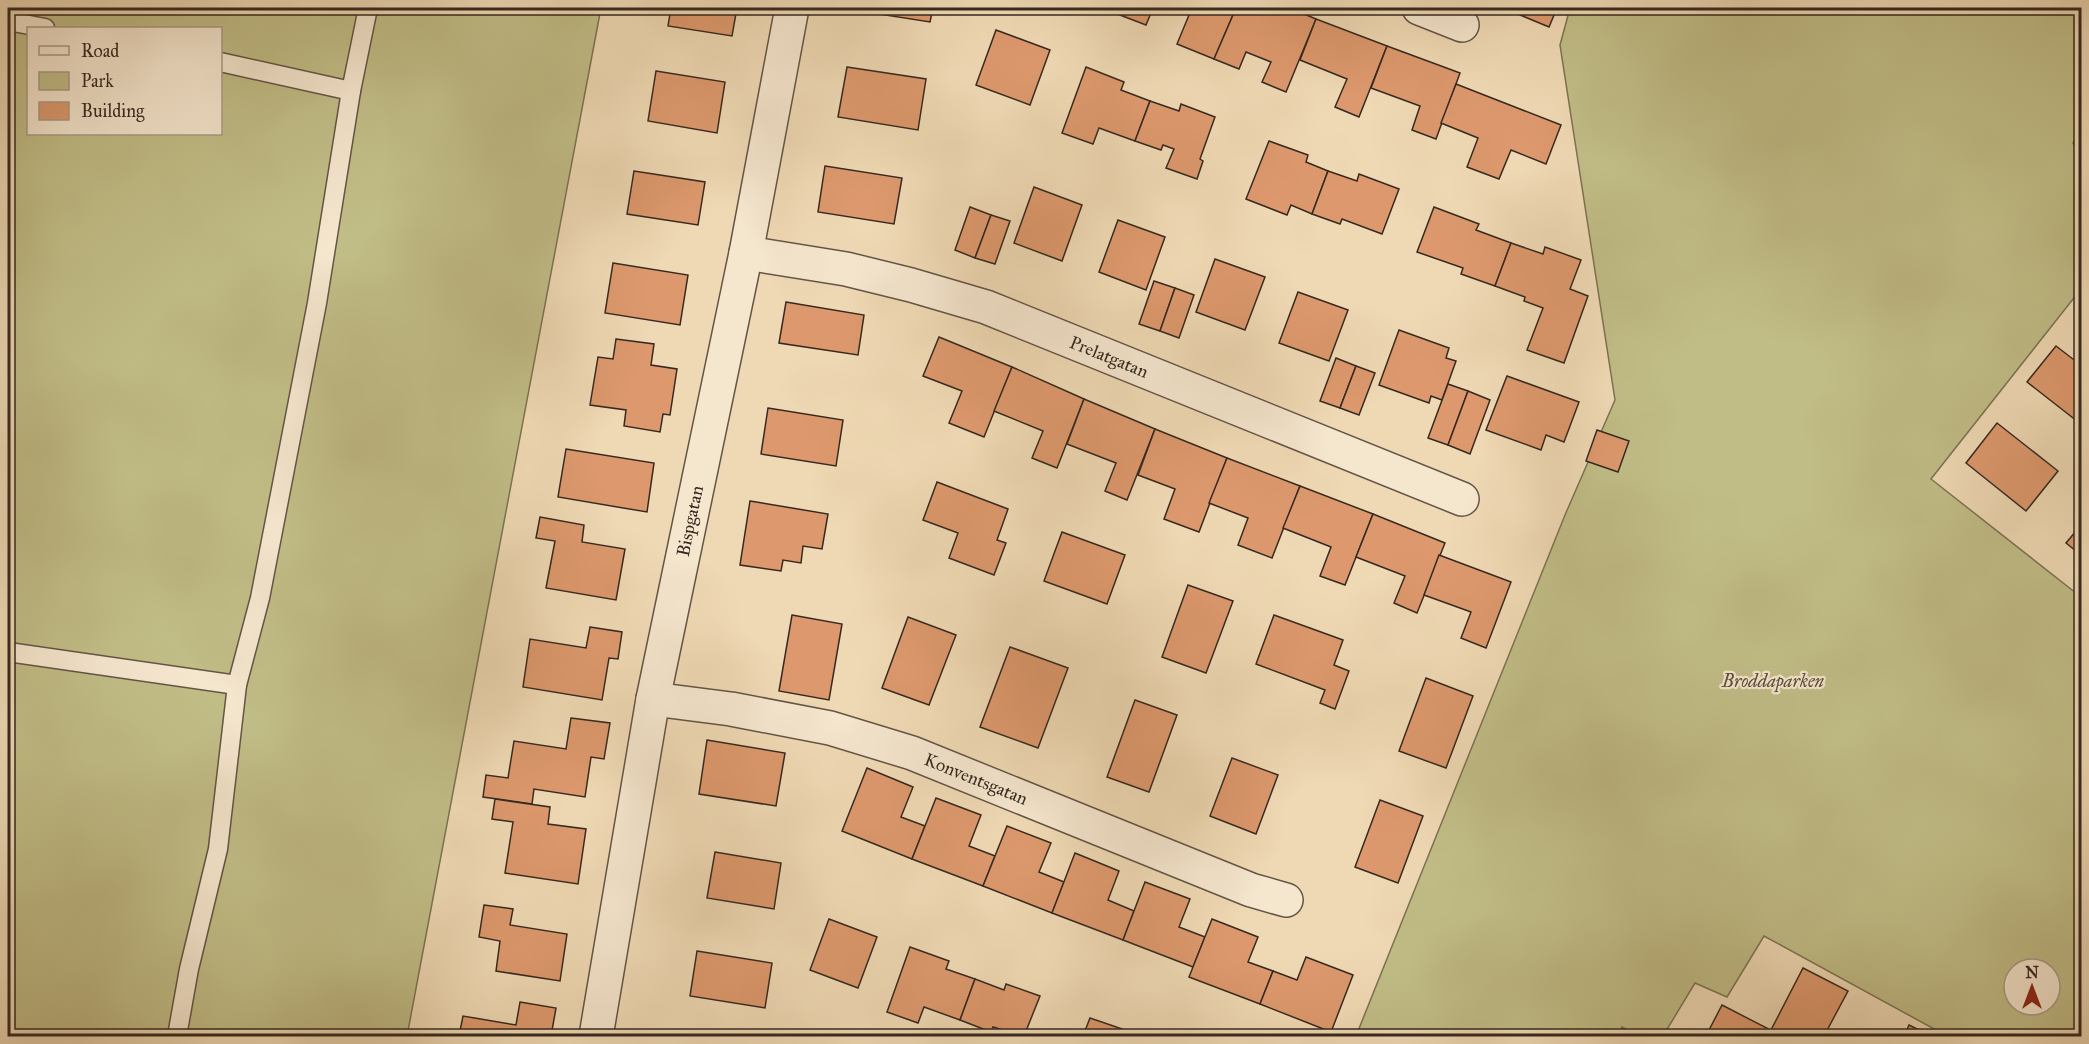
<svg xmlns="http://www.w3.org/2000/svg" width="2089" height="1044" viewBox="0 0 2089 1044" font-family="'IM FELL Great Primer',serif">
	<style>
		.green { fill: #c1bd87; stroke: #7b7354; stroke-width: 1.5; fill-rule: evenodd }
		.building { fill: #dd996d; stroke: #352921; stroke-width: 1.5 }
		.lines { fill: none; stroke-linecap: round; stroke-linejoin: round }
		.lane-casing { stroke: #645546; stroke-width: 21 }
		.street-casing { stroke: #645546; stroke-width: 36 }
		.lane { stroke: #f5e6ce; stroke-width: 18 }
		.street { stroke: #f5e6ce; stroke-width: 33 }
		.labels { text-anchor: middle; stroke-width: 4.5; stroke-linejoin: round; paint-order: stroke }
		.street-label { font-size: 18px; fill: #352921; stroke: #f5e6ce }
		.park-label { font-size: 18px; font-style: italic; fill: #584e3a; stroke: #f5e6ce }
	</style>
	<rect width="100%" height="100%" fill="#efd9b4"/>
	<filter id="stains"><feTurbulence type="fractalNoise" baseFrequency=".00333" numOctaves="4"/><feColorMatrix values="0 0 0 0 .2 0 0 0 0 .09 0 0 0 0 .02 0 0 0 .5 -.17"/></filter>
	<radialGradient id="worn" r=".72"><stop offset=".6" stop-color="#630" stop-opacity="0"/><stop offset="1" stop-color="#630" stop-opacity=".3"/></radialGradient>
	<g class="green">
		<path d="M 8,8 L 601,8 L 407,1036 L 8,1036 ZM 28,28 L 220,28 L 220,134 L 28,134 Z"/>
		<path d="M 1570,8 L 2081,8 L 2081,129 L 2073,143 L 2081,157 L 2081,289 L 1931,479 L 2081,597 L 2081,1036 L 1947,1036 L 1764,936 L 1727,997 L 1695,983 L 1663,1036 L 1641,1036 L 1622,1027 L 1617,1036 L 1356,1036 L 1565,515 L 1615,400 L 1560,45 ZM 2014,969 L 2050,969 L 2050,1005 L 2014,1005 Z"/>
	</g>
	<g class="building">
		<path d="M 671,8 L 737,8 L 732,36 L 668,26 Z"/>
		<path d="M 854,8 L 933,8 L 930,22 L 853,10 Z"/>
		<path d="M 1108,8 L 1153,8 L 1146,25 L 1107,10 Z"/>
		<path d="M 1171,8 L 1236,8 L 1214,59 L 1177,44 L 1189,15 Z"/>
		<path d="M 1236,8 L 1290,8 L 1316,19 L 1286,92 L 1262,82 L 1271,62 L 1246,52 L 1239,69 L 1214,59 Z"/>
		<path d="M 1515,8 L 1557,8 L 1549,27 L 1513,12 Z"/>
		<path d="M 1316,19 L 1387,46 L 1359,117 L 1335,107 L 1347,79 L 1300,60 Z"/>
		<path d="M 996,30 L 1050,50 L 1030,105 L 976,85 Z"/>
		<path d="M 1387,46 L 1460,73 L 1436,139 L 1412,130 L 1420,106 L 1371,88 Z"/>
		<path d="M 847,67 L 926,79 L 918,130 L 838,117 Z"/>
		<path d="M 1086,67 L 1124,82 L 1121,90 L 1150,101 L 1135,141 L 1099,128 L 1093,144 L 1062,133 Z"/>
		<path d="M 656,71 L 725,82 L 717,133 L 648,121 Z"/>
		<path d="M 1456,84 L 1561,125 L 1546,164 L 1511,150 L 1499,179 L 1467,167 L 1478,138 L 1441,123 Z"/>
		<path d="M 1150,101 L 1179,111 L 1181,104 L 1215,117 L 1200,159 L 1203,161 L 1197,179 L 1166,168 L 1174,149 L 1163,145 L 1161,150 L 1135,141 Z"/>
		<path d="M 1269,141 L 1308,155 L 1306,162 L 1328,171 L 1312,214 L 1291,205 L 1287,215 L 1246,199 Z"/>
		<path d="M 825,166 L 902,178 L 894,224 L 818,212 Z"/>
		<path d="M 634,171 L 705,182 L 698,225 L 627,214 Z"/>
		<path d="M 1328,171 L 1357,181 L 1359,174 L 1399,189 L 1382,234 L 1342,219 L 1340,224 L 1312,214 Z"/>
		<path d="M 1034,187 L 1082,205 L 1062,261 L 1014,243 Z"/>
		<path d="M 970,207 L 991,215 L 975,258 L 955,250 Z"/>
		<path d="M 1434,207 L 1479,224 L 1476,230 L 1511,243 L 1495,286 L 1461,274 L 1463,268 L 1417,252 Z"/>
		<path d="M 991,215 L 1010,221 L 995,264 L 975,258 Z"/>
		<path d="M 1118,220 L 1165,237 L 1146,290 L 1099,272 Z"/>
		<path d="M 1511,243 L 1543,254 L 1545,247 L 1581,260 L 1570,289 L 1588,296 L 1564,363 L 1527,350 L 1543,308 L 1524,301 L 1525,297 L 1495,286 Z"/>
		<path d="M 1215,259 L 1265,277 L 1245,330 L 1196,312 Z"/>
		<path d="M 613,263 L 688,275 L 680,325 L 605,313 Z"/>
		<path d="M 1154,281 L 1175,288 L 1160,331 L 1139,324 Z"/>
		<path d="M 1175,288 L 1194,295 L 1179,338 L 1160,331 Z"/>
		<path d="M 1298,292 L 1348,310 L 1329,361 L 1279,343 Z"/>
		<path d="M 786,302 L 864,315 L 858,355 L 779,343 Z"/>
		<path d="M 1399,330 L 1449,348 L 1446,358 L 1456,361 L 1442,400 L 1431,396 L 1429,403 L 1379,385 Z"/>
		<path d="M 939,337 L 1012,367 L 984,437 L 949,423 L 962,391 L 923,376 Z"/>
		<path d="M 616,339 L 654,344 L 651,365 L 677,369 L 670,415 L 663,414 L 660,432 L 624,426 L 626,410 L 590,405 L 598,357 L 613,359 Z"/>
		<path d="M 2056,346 L 2082,366 L 2082,425 L 2027,382 Z"/>
		<path d="M 1336,358 L 1356,366 L 1340,408 L 1320,401 Z"/>
		<path d="M 1356,366 L 1375,373 L 1359,415 L 1340,408 Z"/>
		<path d="M 1012,367 L 1084,399 L 1057,468 L 1032,458 L 1043,431 L 994,411 Z"/>
		<path d="M 1507,376 L 1579,402 L 1564,442 L 1546,435 L 1541,450 L 1486,430 Z"/>
		<path d="M 1448,384 L 1468,391 L 1448,445 L 1428,438 Z"/>
		<path d="M 1468,391 L 1490,400 L 1470,454 L 1448,445 Z"/>
		<path d="M 1084,399 L 1155,429 L 1127,500 L 1105,491 L 1116,463 L 1067,444 Z"/>
		<path d="M 768,408 L 843,420 L 836,466 L 761,454 Z"/>
		<path d="M 1997,423 L 2058,471 L 2026,511 L 1966,463 Z"/>
		<path d="M 1155,429 L 1227,458 L 1199,532 L 1164,519 L 1175,489 L 1138,475 Z"/>
		<path d="M 1597,430 L 1629,441 L 1618,472 L 1586,461 Z"/>
		<path d="M 566,449 L 654,463 L 647,512 L 558,497 Z"/>
		<path d="M 1227,458 L 1300,486 L 1272,558 L 1238,545 L 1248,518 L 1209,503 Z"/>
		<path d="M 937,482 L 1008,509 L 997,540 L 1006,543 L 994,575 L 949,558 L 958,533 L 923,520 Z"/>
		<path d="M 1300,486 L 1373,514 L 1345,585 L 1320,576 L 1331,547 L 1283,528 Z"/>
		<path d="M 750,501 L 828,514 L 822,549 L 803,546 L 801,563 L 783,560 L 781,571 L 740,565 Z"/>
		<path d="M 1373,514 L 1445,543 L 1417,613 L 1394,603 L 1405,576 L 1356,557 Z"/>
		<path d="M 540,517 L 584,525 L 582,542 L 625,549 L 616,600 L 546,588 L 555,541 L 536,538 Z"/>
		<path d="M 2082,524 L 2082,556 L 2066,543 Z"/>
		<path d="M 1062,532 L 1125,555 L 1107,604 L 1044,581 Z"/>
		<path d="M 1439,555 L 1511,582 L 1486,648 L 1461,638 L 1471,612 L 1424,595 Z"/>
		<path d="M 1188,585 L 1233,601 L 1206,673 L 1162,657 Z"/>
		<path d="M 792,615 L 842,624 L 829,700 L 779,691 Z"/>
		<path d="M 1274,615 L 1343,640 L 1334,665 L 1349,671 L 1335,709 L 1320,703 L 1325,690 L 1256,664 Z"/>
		<path d="M 908,617 L 956,635 L 929,705 L 882,688 Z"/>
		<path d="M 590,627 L 622,632 L 618,659 L 609,658 L 602,700 L 523,687 L 530,639 L 586,648 Z"/>
		<path d="M 1010,647 L 1068,668 L 1038,748 L 980,727 Z"/>
		<path d="M 1426,678 L 1473,696 L 1446,768 L 1399,751 Z"/>
		<path d="M 1135,700 L 1177,715 L 1149,792 L 1107,777 Z"/>
		<path d="M 571,718 L 610,723 L 604,759 L 591,757 L 585,797 L 534,789 L 532,804 L 483,797 L 486,775 L 508,778 L 514,741 L 566,749 Z"/>
		<path d="M 707,740 L 785,753 L 776,806 L 699,794 Z"/>
		<path d="M 1232,758 L 1278,775 L 1256,834 L 1210,816 Z"/>
		<path d="M 867,768 L 913,787 L 901,817 L 925,826 L 912,859 L 842,831 Z"/>
		<path d="M 936,798 L 981,815 L 969,846 L 995,856 L 983,886 L 912,859 Z"/>
		<path d="M 495,799 L 550,807 L 548,824 L 586,829 L 578,884 L 505,873 L 513,822 L 492,819 Z"/>
		<path d="M 1380,800 L 1423,816 L 1398,883 L 1355,867 Z"/>
		<path d="M 1007,826 L 1051,843 L 1039,872 L 1064,882 L 1052,913 L 983,886 Z"/>
		<path d="M 715,852 L 781,863 L 774,909 L 707,898 Z"/>
		<path d="M 1075,853 L 1119,871 L 1108,900 L 1134,911 L 1123,940 L 1052,913 Z"/>
		<path d="M 1145,882 L 1190,899 L 1179,927 L 1205,937 L 1193,967 L 1123,940 Z"/>
		<path d="M 484,905 L 513,909 L 510,925 L 567,934 L 560,981 L 496,971 L 500,941 L 479,937 Z"/>
		<path d="M 829,919 L 877,937 L 858,988 L 810,970 Z"/>
		<path d="M 1212,919 L 1258,937 L 1248,962 L 1273,971 L 1260,1004 L 1189,977 Z"/>
		<path d="M 910,947 L 949,961 L 946,969 L 975,979 L 960,1020 L 924,1007 L 918,1023 L 887,1012 Z"/>
		<path d="M 697,951 L 772,963 L 765,1008 L 690,996 Z"/>
		<path d="M 1306,957 L 1353,975 L 1331,1032 L 1260,1004 L 1273,971 L 1297,980 Z"/>
		<path d="M 1803,968 L 1848,991 L 1824,1036 L 1784,1036 L 1771,1030 Z"/>
		<path d="M 975,979 L 1004,990 L 1006,984 L 1040,996 L 1024,1036 L 993,1027 L 991,1032 L 960,1020 Z"/>
		<path d="M 520,1002 L 556,1008 L 551,1036 L 536,1034 L 536,1036 L 459,1036 L 463,1016 L 516,1025 Z"/>
		<path d="M 1722,1005 L 1782,1036 L 1716,1036 L 1708,1032 Z"/>
		<path d="M 1090,1018 L 1128,1031 L 1126,1036 L 1083,1036 Z"/>
		<path d="M 1909,1025 L 1931,1036 L 1904,1036 Z"/>
	</g>
	<g class="lines">
		<g class="lane-casing">
			<g id="lane">
				<path d="M 8,21 L 45,28"/>
				<path d="M 220,62 L 351,91"/>
				<path d="M 8,652 L 237,685"/>
				<path d="M 177,1036 L 189,969 L 218,849 L 237,685 L 260,598 L 317,303 L 351,91 L 368,8"/>
			</g>
		</g>
		<g class="street-casing">
			<g id="street">
				<path d="M 1419,8 L 1462,25"/>
				<path d="M 746,253 L 846,269 L 911,285 L 986,307 L 1462,499"/>
				<path d="M 653,699 L 731,709 L 830,728 L 912,753 L 1251,890 L 1286,900"/>
				<path d="M 596,1036 L 653,699 L 746,253 L 792,8"/>
			</g>
		</g>
		<use href="#lane" class="lane"/>
		<use href="#street" class="street"/>
	</g>
	<g class="labels">
		<g class="street-label">
			<text transform="translate(1109 357) rotate(22)" y="6">Prelatgatan</text>
			<text transform="translate(690 521) rotate(-78)" y="6">Bispgatan</text>
			<text transform="translate(976 779) rotate(22)" y="6">Konventsgatan</text>
		</g>
		<g class="park-label">
			<text x="1773" y="687">Broddaparken</text>
		</g>
	</g>
	<rect width="2089" height="1044" fill="none" stroke="#efd9b4" stroke-width="30"/>
	<rect x="9" y="9" width="2071" height="1026" fill="none" stroke="#352921" stroke-width="3"/>
	<rect x="15" y="15" width="2059" height="1014" fill="none" stroke="#352921" stroke-width="1.5"/>
	<rect x="27" y="27" width="195" height="108" fill="#f5e6ce" stroke="#a89a89" stroke-width="1.5"/>
	<rect x="39" y="46" width="30" height="9" fill="#f5e6ce" stroke="#a89a89" stroke-width="1.5"/>
	<text x="81" y="57" font-size="18" fill="#352921">Road</text>
	<rect x="39" y="72" width="30" height="18" fill="#c1bd87" stroke="#a89a89" stroke-width="1.5"/>
	<text x="81" y="87" font-size="18" fill="#352921">Park</text>
	<rect x="39" y="102" width="30" height="18" fill="#dd996d" stroke="#a89a89" stroke-width="1.5"/>
	<text x="81" y="117" font-size="18" fill="#352921">Building</text>
	<g transform="translate(2032 987)"><circle r="28" fill="#f5e6ce" stroke="#a89a89" stroke-width="1.5"/>
	<path d="M0-4.5L10 22L0 15L-10 22Z" fill="#8f2418"/>
	<text y="-9" font-size="16" font-weight="bold" text-anchor="middle" fill="#352921">N</text>
	</g>
	<rect width="100%" height="100%" filter="url(#stains)"/>
	<rect width="100%" height="100%" fill="url(#worn)"/>
</svg>
